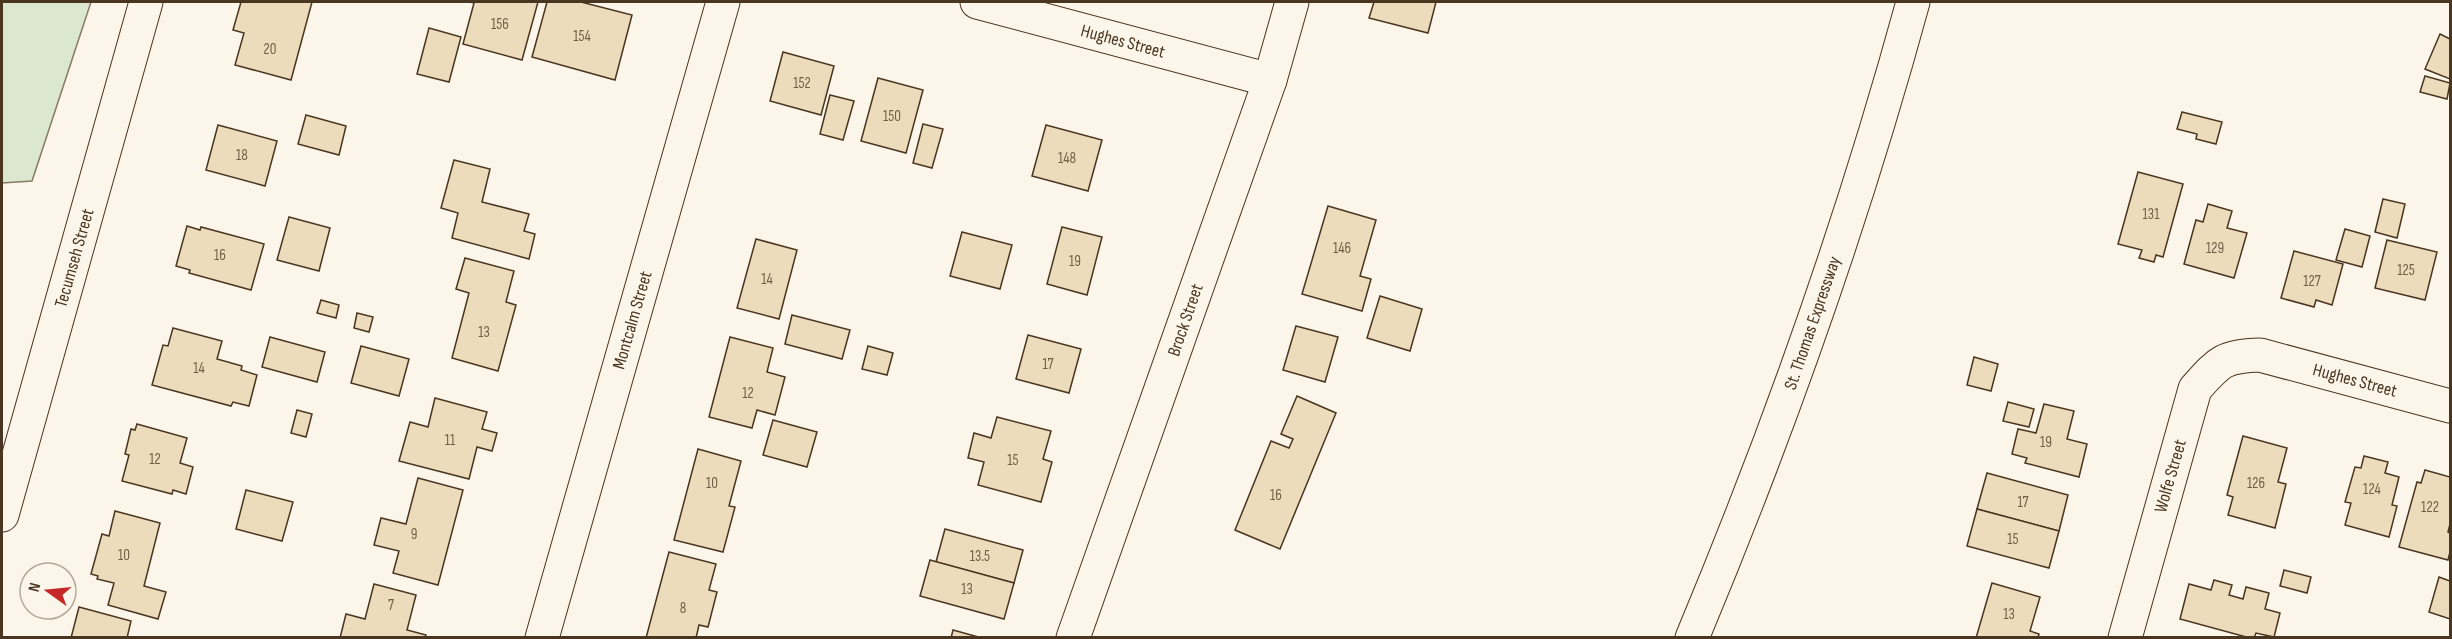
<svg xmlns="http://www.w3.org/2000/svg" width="2452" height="639" viewBox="0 0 2452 639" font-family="'Sofia Sans Condensed',sans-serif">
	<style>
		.green { fill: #dce7d0; stroke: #887966; stroke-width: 1.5 }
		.building { fill: #ecdcbc; stroke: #4a3520; stroke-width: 1.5 }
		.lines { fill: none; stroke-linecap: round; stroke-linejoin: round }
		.minor-casing { stroke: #4a3520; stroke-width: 35 }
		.highway-casing { stroke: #4a3520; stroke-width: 35 }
		.minor { stroke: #fbf6e9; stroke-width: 33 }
		.highway { stroke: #fbf6e9; stroke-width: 33 }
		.labels { text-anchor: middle; stroke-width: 4.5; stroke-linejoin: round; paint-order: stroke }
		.number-label { font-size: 15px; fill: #725f47 }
		.street-label { font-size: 18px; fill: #4a3520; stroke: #fbf6e9 }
	</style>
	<rect width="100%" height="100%" fill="#fbf6e9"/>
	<path class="green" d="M 2,2 L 91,2 L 32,181 L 2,183 Z"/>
	<g class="building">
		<path d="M 241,2 L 312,2 L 291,80 L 235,65 L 244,33 L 233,30 Z"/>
		<path d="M 470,2 L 538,2 L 522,60 L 463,44 L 474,3 Z"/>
		<path d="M 547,2 L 581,2 L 632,15 L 615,80 L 532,57 Z"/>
		<path d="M 1374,2 L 1436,2 L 1428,33 L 1369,18 Z"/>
		<path d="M 429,28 L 461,37 L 449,82 L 417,74 Z"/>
		<path d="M 2440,34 L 2450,39 L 2450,79 L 2425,69 Z"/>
		<path d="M 783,52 L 834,66 L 821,115 L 770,101 Z"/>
		<path d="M 2425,76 L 2450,83 L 2447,99 L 2420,92 Z"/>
		<path d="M 878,78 L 923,90 L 906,153 L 861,141 Z"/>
		<path d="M 830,95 L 854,101 L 843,140 L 820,134 Z"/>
		<path d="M 2182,112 L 2222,122 L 2216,144 L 2196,139 L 2197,134 L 2177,129 Z"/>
		<path d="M 306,115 L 346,126 L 339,155 L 298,144 Z"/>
		<path d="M 923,124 L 943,129 L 932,168 L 913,163 Z"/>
		<path d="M 218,125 L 277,141 L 265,186 L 206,170 Z"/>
		<path d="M 1046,125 L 1102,140 L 1088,191 L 1032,176 Z"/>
		<path d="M 454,160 L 490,169 L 482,202 L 529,214 L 524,231 L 535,234 L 529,259 L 452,238 L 458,213 L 441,208 Z"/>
		<path d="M 2138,172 L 2183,184 L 2163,257 L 2156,255 L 2154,262 L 2139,258 L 2142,250 L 2118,244 Z"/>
		<path d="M 2383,199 L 2405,204 L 2397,238 L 2375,232 Z"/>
		<path d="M 2208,204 L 2232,211 L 2227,228 L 2247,233 L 2234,278 L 2184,264 L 2196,220 L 2203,222 Z"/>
		<path d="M 1328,206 L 1376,220 L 1360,276 L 1371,279 L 1362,311 L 1302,294 Z"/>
		<path d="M 289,217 L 330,228 L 319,271 L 277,260 Z"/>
		<path d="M 187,226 L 200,230 L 201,227 L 264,244 L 251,290 L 189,273 L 190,270 L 176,266 Z"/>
		<path d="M 1062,227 L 1102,237 L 1087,295 L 1047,284 Z"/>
		<path d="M 2345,229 L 2370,236 L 2362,267 L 2336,260 Z"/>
		<path d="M 962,232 L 1012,245 L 1000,289 L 950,276 Z"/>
		<path d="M 756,239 L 797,250 L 779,319 L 737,308 Z"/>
		<path d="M 2387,240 L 2437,252 L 2425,300 L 2375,288 Z"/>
		<path d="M 2294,251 L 2343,264 L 2332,305 L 2316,300 L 2314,307 L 2281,298 Z"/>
		<path d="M 465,258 L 514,271 L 506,302 L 516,305 L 498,371 L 452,358 L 469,293 L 456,289 Z"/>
		<path d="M 1380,296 L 1422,309 L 1410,351 L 1367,338 Z"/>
		<path d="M 321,300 L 339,305 L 336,318 L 317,313 Z"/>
		<path d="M 357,313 L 373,317 L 369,332 L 354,328 Z"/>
		<path d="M 792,315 L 850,330 L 842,359 L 785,344 Z"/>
		<path d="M 1296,326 L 1338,337 L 1325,382 L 1283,370 Z"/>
		<path d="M 173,328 L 222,341 L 217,359 L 242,366 L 241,370 L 257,375 L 249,406 L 233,402 L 231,406 L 152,385 L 163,345 L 168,346 Z"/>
		<path d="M 1028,335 L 1081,349 L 1069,393 L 1016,379 Z"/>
		<path d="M 270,337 L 325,352 L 317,382 L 262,367 Z"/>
		<path d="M 730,337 L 773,348 L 767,372 L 785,377 L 775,415 L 757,410 L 752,428 L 709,417 Z"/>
		<path d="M 361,346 L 409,359 L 399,396 L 351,383 Z"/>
		<path d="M 868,346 L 893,353 L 887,375 L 862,369 Z"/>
		<path d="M 1974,357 L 1998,364 L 1991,391 L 1967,385 Z"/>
		<path d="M 1297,396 L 1336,413 L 1280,549 L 1235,530 L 1271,441 L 1289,448 L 1293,439 L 1281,434 Z"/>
		<path d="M 435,398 L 487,412 L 482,429 L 497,433 L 492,451 L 477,447 L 469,479 L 399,461 L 410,422 L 428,427 Z"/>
		<path d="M 2008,402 L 2034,409 L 2029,427 L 2003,421 Z"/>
		<path d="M 2044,404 L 2074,411 L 2067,439 L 2087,444 L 2079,477 L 2025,463 L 2027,458 L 2012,454 L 2018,429 L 2036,433 Z"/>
		<path d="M 297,410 L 312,414 L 306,437 L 291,433 Z"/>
		<path d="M 997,417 L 1051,431 L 1043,459 L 1052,462 L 1041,502 L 978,485 L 984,462 L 968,458 L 974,433 L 991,438 Z"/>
		<path d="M 773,420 L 817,432 L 807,467 L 763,455 Z"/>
		<path d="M 137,424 L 187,438 L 180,463 L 193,467 L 186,494 L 173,490 L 172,494 L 122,481 L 129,455 L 125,454 L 131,429 L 135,430 Z"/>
		<path d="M 2243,436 L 2287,448 L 2278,482 L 2286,484 L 2275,528 L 2228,515 L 2233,497 L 2227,495 Z"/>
		<path d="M 698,449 L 741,461 L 729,506 L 735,507 L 723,552 L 674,540 Z"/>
		<path d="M 2364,456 L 2388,462 L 2385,473 L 2399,477 L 2392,505 L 2397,506 L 2389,537 L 2345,525 L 2351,503 L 2345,502 L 2355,467 L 2361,468 Z"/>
		<path d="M 2425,470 L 2450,477 L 2450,524 L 2448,532 L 2450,533 L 2450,552 L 2448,560 L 2399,547 L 2417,482 L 2421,483 Z"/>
		<path d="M 1987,473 L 2068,495 L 2059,531 L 1977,509 Z"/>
		<path d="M 418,478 L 463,490 L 438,585 L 393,573 L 399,551 L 374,545 L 381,518 L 406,524 Z"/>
		<path d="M 246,490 L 293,502 L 282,541 L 236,529 Z"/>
		<path d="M 1977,509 L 2059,531 L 2049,568 L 1967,546 Z"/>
		<path d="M 115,511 L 160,523 L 144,586 L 166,592 L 158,619 L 108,605 L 114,583 L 97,579 L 98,576 L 91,574 L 102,534 L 109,536 Z"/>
		<path d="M 945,529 L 1023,550 L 1014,583 L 936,562 Z"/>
		<path d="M 669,552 L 716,564 L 709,590 L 717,592 L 708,627 L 699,625 L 696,638 L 646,638 Z"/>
		<path d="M 930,560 L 1014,583 L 1004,619 L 920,596 Z"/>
		<path d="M 2284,570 L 2311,577 L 2307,593 L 2280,586 Z"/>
		<path d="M 2439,577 L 2450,581 L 2450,619 L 2429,612 Z"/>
		<path d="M 2214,580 L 2232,585 L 2229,595 L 2243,599 L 2246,587 L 2269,593 L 2265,609 L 2280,613 L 2274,637 L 2256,633 L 2254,638 L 2250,638 L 2180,619 L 2189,584 L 2211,590 Z"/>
		<path d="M 1992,583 L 2040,597 L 2030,631 L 2039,634 L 2038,638 L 1976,638 Z"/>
		<path d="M 374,584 L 416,595 L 407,630 L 426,635 L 425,638 L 340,638 L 346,614 L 365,619 Z"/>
		<path d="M 79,607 L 131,621 L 127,638 L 71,638 Z"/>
		<path d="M 953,630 L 982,638 L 951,638 Z"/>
	</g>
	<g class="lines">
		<g class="minor-casing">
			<g id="minor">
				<path d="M 977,2 L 1270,80"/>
				<path d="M 2,515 L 146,2"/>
				<path d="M 542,638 L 723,2"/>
				<path d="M 1073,638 L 1270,80 L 1292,2"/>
				<path d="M 2125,638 L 2195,389 C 2219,362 2223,356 2260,355 L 2450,406"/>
			</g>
		</g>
		<g class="highway-casing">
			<path id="highway" d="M 1692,638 C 1779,430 1854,218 1913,2"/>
		</g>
		<use href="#minor" class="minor"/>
		<use href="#highway" class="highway"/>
	</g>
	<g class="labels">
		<g class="number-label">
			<text x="500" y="29">156</text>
			<text x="582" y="41">154</text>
			<text x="270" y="54">20</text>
			<text x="802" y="88">152</text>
			<text x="892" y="121">150</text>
			<text x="242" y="160">18</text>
			<text x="1067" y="163">148</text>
			<text x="2151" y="219">131</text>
			<text x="1342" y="253">146</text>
			<text x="2215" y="253">129</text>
			<text x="220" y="260">16</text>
			<text x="1075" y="266">19</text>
			<text x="2406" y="275">125</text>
			<text x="767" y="284">14</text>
			<text x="2312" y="286">127</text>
			<text x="484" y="337">13</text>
			<text x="1048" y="369">17</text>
			<text x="199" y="373">14</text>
			<text x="748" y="398">12</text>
			<text x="450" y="445">11</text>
			<text x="2046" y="447">19</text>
			<text x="155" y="464">12</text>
			<text x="1013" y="465">15</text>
			<text x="712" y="488">10</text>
			<text x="2256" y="488">126</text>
			<text x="2372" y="494">124</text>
			<text x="1276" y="500">16</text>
			<text x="2023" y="507">17</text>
			<text x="2430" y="512">122</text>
			<text x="414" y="539">9</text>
			<text x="2013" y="544">15</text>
			<text x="124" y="560">10</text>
			<text x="980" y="561">13.5</text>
			<text x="967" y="594">13</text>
			<text x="391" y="610">7</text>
			<text x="683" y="613">8</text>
			<text x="2009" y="619">13</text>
		</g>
		<g class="street-label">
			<text transform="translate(1123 41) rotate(15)" y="6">Hughes Street</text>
			<text transform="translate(74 258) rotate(-74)" y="6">Tecumseh Street</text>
			<text transform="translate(632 320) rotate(-74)" y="6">Montcalm Street</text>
			<text transform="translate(1185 320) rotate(-71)" y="6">Brock Street</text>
			<text transform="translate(1812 323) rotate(-71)" y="6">St. Thomas Expressway</text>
			<text transform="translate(2355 380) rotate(15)" y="6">Hughes Street</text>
			<text transform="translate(2170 476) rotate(-74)" y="6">Wolfe Street</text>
		</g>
	</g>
	<rect width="2452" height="639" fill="none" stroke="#4a3520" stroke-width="6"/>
	<g transform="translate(48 591) rotate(285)"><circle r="28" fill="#fbf6e9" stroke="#b4a999" stroke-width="1.5"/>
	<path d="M0-4.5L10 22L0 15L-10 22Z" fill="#c62828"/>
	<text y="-9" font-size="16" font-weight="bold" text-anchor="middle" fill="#4a3520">N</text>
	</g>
</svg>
